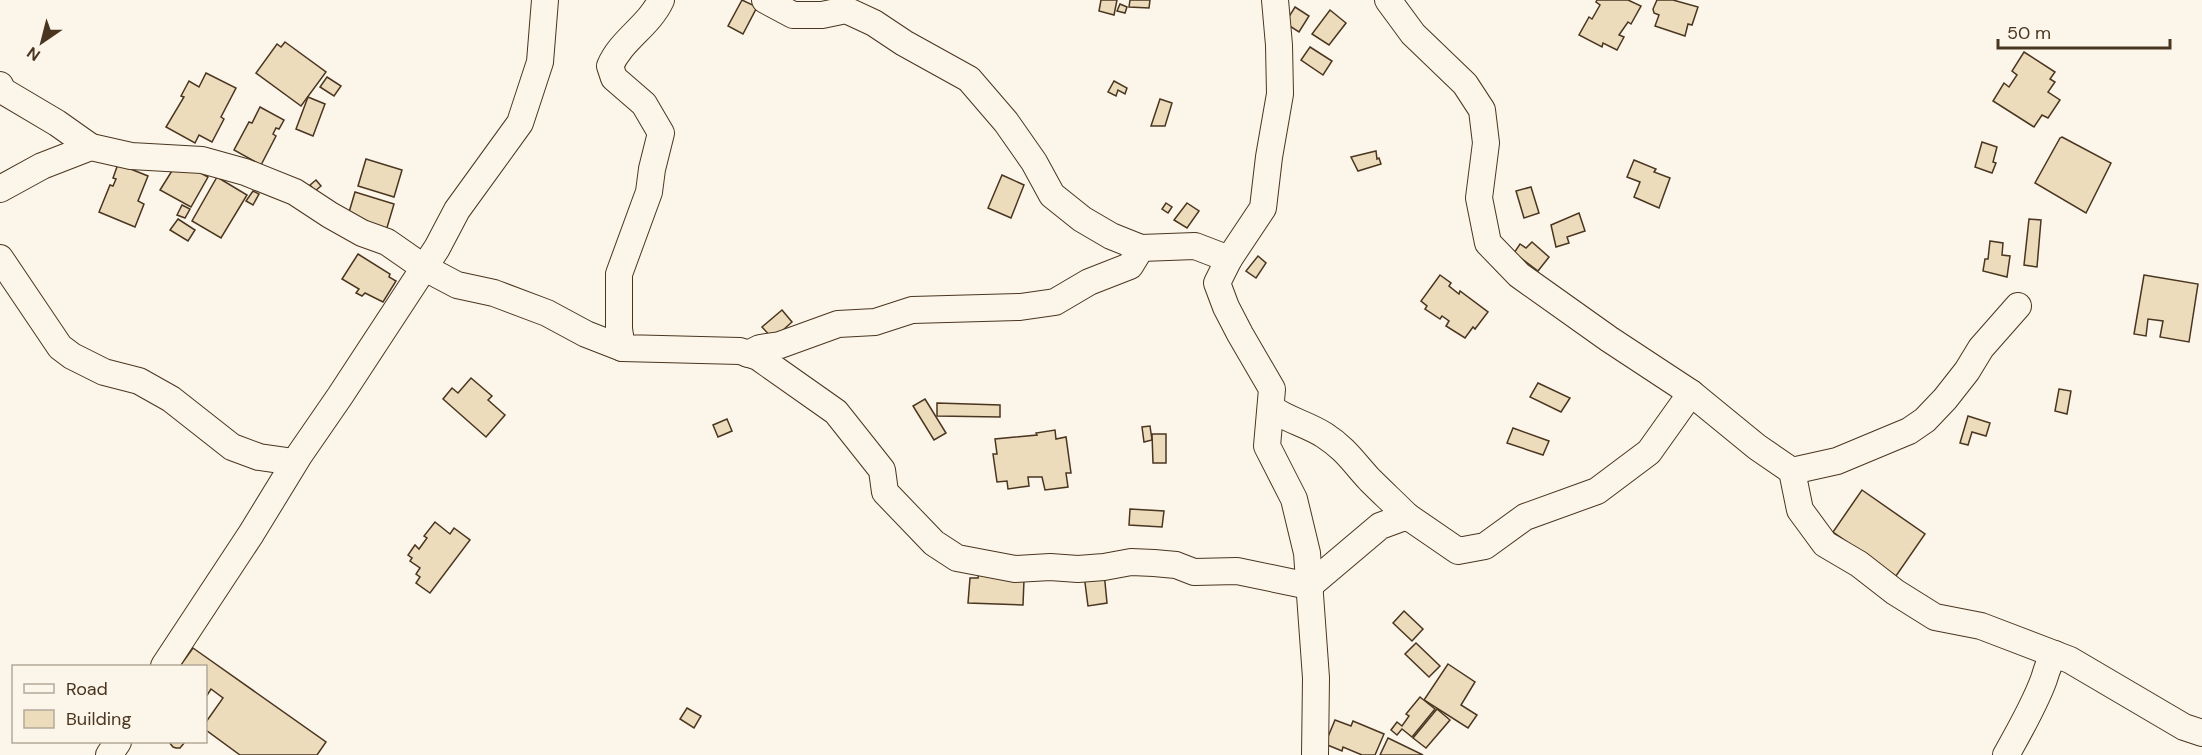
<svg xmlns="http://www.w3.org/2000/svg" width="2202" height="755" viewBox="0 0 2202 755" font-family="'DM Sans',sans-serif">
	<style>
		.building { fill: #ecdcbc; stroke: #4a3520; stroke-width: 1.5 }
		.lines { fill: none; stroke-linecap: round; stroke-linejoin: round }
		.minor-casing { stroke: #4a3520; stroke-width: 28 }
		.minor { stroke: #fbf6e9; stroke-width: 26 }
	</style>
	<rect width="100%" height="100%" fill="#fbf6e9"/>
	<g class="building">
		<path d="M 742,0 L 757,7 L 743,34 L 728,26 Z"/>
		<path d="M 1101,0 L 1117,0 L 1114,15 L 1099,11 Z"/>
		<path d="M 1130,0 L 1150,0 L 1149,8 L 1129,7 Z"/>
		<path d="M 1597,0 L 1628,0 L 1641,6 L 1631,24 L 1628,22 L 1619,35 L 1624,37 L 1617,50 L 1603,43 L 1602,47 L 1579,35 L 1589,17 L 1592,19 L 1600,5 L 1596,2 Z"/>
		<path d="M 1657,0 L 1673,0 L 1698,7 L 1692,25 L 1688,24 L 1685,36 L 1655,26 L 1659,15 L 1654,13 L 1653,9 Z"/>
		<path d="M 1120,4 L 1127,7 L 1125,13 L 1117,11 Z"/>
		<path d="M 1295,7 L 1309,16 L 1299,32 L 1285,23 Z"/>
		<path d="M 1330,10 L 1346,23 L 1329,45 L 1312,34 Z"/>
		<path d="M 285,42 L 326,72 L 301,106 L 256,73 L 277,44 L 281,47 Z"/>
		<path d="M 1310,47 L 1332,61 L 1323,75 L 1301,60 Z"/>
		<path d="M 2024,52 L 2055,72 L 2050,79 L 2055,82 L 2048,92 L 2060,100 L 2048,118 L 2042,115 L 2034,127 L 1993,101 L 2004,83 L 2009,87 L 2017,75 L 2012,71 Z"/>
		<path d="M 206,73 L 236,88 L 221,117 L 224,119 L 212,142 L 199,135 L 195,143 L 166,127 L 184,97 L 181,96 L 189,81 L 199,87 Z"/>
		<path d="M 327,77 L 341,86 L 334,96 L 320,87 Z"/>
		<path d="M 1114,81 L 1127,88 L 1125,94 L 1118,90 L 1116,96 L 1108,92 Z"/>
		<path d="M 308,97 L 325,104 L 313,136 L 296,129 Z"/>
		<path d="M 1160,99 L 1172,103 L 1165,126 L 1151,126 Z"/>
		<path d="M 260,107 L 284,120 L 279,129 L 276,128 L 273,134 L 276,136 L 261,165 L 234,150 L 249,122 L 252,123 Z"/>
		<path d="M 2062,137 L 2111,163 L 2086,213 L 2035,183 L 2060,138 Z"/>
		<path d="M 1982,142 L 1997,147 L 1993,162 L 1996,163 L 1992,173 L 1975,167 Z"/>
		<path d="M 1376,151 L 1377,159 L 1379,158 L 1381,164 L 1358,171 L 1351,157 Z"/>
		<path d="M 366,159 L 402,170 L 394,197 L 358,186 Z"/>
		<path d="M 1634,160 L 1656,169 L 1654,172 L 1670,178 L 1659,208 L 1634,197 L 1640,182 L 1627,177 Z"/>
		<path d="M 118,164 L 148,176 L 138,201 L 144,204 L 135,227 L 99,212 L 110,185 L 113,186 L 116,179 L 113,178 Z"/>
		<path d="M 186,165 L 208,177 L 191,207 L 160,190 L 175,166 Z"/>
		<path d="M 1002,175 L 1024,185 L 1011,218 L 988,208 Z"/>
		<path d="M 217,177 L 247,195 L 221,238 L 192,221 Z"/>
		<path d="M 316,180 L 321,186 L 315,191 L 310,185 Z"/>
		<path d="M 1531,187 L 1539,213 L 1524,218 L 1516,191 Z"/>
		<path d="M 253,191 L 259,194 L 253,205 L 246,201 Z"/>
		<path d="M 355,192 L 394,204 L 386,231 L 347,219 Z"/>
		<path d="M 1166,203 L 1172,207 L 1168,213 L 1162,209 Z"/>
		<path d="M 1187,203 L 1199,211 L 1187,228 L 1174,220 Z"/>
		<path d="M 182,205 L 190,209 L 185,218 L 177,215 Z"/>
		<path d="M 1579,213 L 1585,231 L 1567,237 L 1569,243 L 1556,247 L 1551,225 Z"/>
		<path d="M 178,219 L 195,230 L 188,241 L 170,230 Z"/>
		<path d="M 2029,219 L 2041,220 L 2037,267 L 2024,265 Z"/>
		<path d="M 1990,241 L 2003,243 L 2002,255 L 2010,256 L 2007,277 L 1983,271 L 1985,259 L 1988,259 Z"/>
		<path d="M 1532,242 L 1549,257 L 1538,271 L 1514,253 L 1520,244 L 1526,248 Z"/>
		<path d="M 358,254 L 390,274 L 389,277 L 396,281 L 383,302 L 365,293 L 362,296 L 356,293 L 359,289 L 342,279 Z"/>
		<path d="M 1258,256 L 1266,263 L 1256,278 L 1246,271 Z"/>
		<path d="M 1440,275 L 1451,283 L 1449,286 L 1459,294 L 1460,291 L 1488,312 L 1475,329 L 1473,327 L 1465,338 L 1446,326 L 1449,321 L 1442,316 L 1440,319 L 1425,309 L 1427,306 L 1421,301 Z"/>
		<path d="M 2144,275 L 2198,284 L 2189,342 L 2160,337 L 2163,321 L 2148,319 L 2146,336 L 2134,334 Z"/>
		<path d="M 782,310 L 792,322 L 773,339 L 762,327 Z"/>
		<path d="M 471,378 L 492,396 L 488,400 L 505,415 L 486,437 L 443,399 L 452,388 L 458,393 Z"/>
		<path d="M 1538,383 L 1570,398 L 1561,412 L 1530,397 Z"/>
		<path d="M 2059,389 L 2071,391 L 2067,414 L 2055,411 Z"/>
		<path d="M 925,399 L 946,433 L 934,440 L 913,406 Z"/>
		<path d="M 937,403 L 1000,405 L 1000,417 L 937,416 Z"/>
		<path d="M 1968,416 L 1990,423 L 1986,436 L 1972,432 L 1968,445 L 1960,443 Z"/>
		<path d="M 727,419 L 732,431 L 718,437 L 713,425 Z"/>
		<path d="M 1150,426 L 1152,440 L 1144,442 L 1142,427 Z"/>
		<path d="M 1513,428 L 1549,441 L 1543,455 L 1507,443 Z"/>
		<path d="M 1055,430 L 1056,439 L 1066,437 L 1071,473 L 1066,473 L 1068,487 L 1045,490 L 1042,477 L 1028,477 L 1029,486 L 1008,489 L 1007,481 L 997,482 L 993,454 L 997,454 L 995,439 L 1037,435 L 1036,433 Z"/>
		<path d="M 1152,434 L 1166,434 L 1166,463 L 1153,463 Z"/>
		<path d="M 1862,490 L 1925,534 L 1896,576 L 1833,532 Z"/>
		<path d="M 1130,509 L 1164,511 L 1162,527 L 1129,525 Z"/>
		<path d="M 435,522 L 450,534 L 454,528 L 470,540 L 430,593 L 416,583 L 420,577 L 416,574 L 420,568 L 410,561 L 412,558 L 408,555 L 415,545 L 419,549 L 427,538 L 424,536 Z"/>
		<path d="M 1104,572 L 1107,603 L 1088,606 L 1084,575 Z"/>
		<path d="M 979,573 L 1024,580 L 1023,605 L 968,603 L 970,578 L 978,578 Z"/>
		<path d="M 1404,611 L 1423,629 L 1412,641 L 1393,623 Z"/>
		<path d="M 1416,643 L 1440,666 L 1429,677 L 1405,654 Z"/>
		<path d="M 193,648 L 326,742 L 317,755 L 240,755 L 206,730 L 206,722 L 223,698 L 211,689 L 206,697 L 206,666 L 180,666 Z"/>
		<path d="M 1448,664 L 1475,682 L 1461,705 L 1477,715 L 1468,728 L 1424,700 Z"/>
		<path d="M 1420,697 L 1435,709 L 1412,737 L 1402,729 L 1397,735 L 1391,730 L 1397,722 L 1402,726 L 1409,716 L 1406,714 Z"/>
		<path d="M 687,708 L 701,716 L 694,728 L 680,719 Z"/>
		<path d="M 1437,709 L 1450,720 L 1426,748 L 1413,738 Z"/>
		<path d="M 1335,720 L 1351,726 L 1353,721 L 1384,734 L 1375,755 L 1362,755 L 1343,747 L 1342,751 L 1325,744 Z"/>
		<path d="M 1388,738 L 1423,755 L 1380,755 Z"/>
		<path d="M 169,742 L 185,742 L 180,748 L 176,748 L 173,747 Z"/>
	</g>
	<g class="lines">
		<g class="minor-casing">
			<g id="minor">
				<path d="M 661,0 C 649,26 621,40 610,66 L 614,78 L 644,104 L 661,133 L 652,169 L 649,192 L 619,274 L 619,329 L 622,348 L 740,351 L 758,357 L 836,412 L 882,470 L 885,492 L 934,543 L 957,558 L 1015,569 L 1050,567 L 1078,569 L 1104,567 L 1131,562 L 1154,563 L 1176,565 L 1194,572 L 1237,571 L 1309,586 L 1380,526 L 1407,516 L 1458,551 L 1485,546 L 1525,517 L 1597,491 L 1649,452 L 1691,393"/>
				<path d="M 765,0 L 793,15 L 822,15 L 846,10 L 874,23 L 904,43 L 969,79 L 1006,122 L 1034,162 L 1052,195 L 1082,219 L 1111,236 L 1141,248 L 1195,246 L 1229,259"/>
				<path d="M 1275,0 L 1279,45 L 1280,94 L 1269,157 L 1263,208 L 1229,259 L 1217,283 L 1226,307 L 1240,334 L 1272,389 L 1267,446 L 1294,499 L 1307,553 L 1316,678 L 1315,755"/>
				<path d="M 1388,0 L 1413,34 L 1465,84 L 1482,110 L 1486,143 L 1479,198 L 1488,243 L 1519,275 L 1609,339 L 1691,393 L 1757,447 L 1792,471 L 1800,510 L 1825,544 L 1859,564 L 1895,592 L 1935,617 L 1981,626 L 2070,660 L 2184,727 L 2202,733"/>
				<path d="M 0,85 L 3,91 L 57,123 L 91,147"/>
				<path d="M 0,189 L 42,166 L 91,147 L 131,156 L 202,160 L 245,172 L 295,192 L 330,215 L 362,233 L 387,242 L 423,267 L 457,285 L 494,293 L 547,313 L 586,334 L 622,348"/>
				<path d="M 0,258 L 60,347 L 72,356 L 104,372 L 139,381 L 171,399 L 232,447 L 259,457 L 294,462"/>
				<path d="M 748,354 L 760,348 L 780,345 L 838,324 L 875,322 L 912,310 L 1020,307 L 1055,302 L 1089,282 L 1130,266 L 1141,248"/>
				<path d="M 1271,408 C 1287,420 1307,424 1324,435 C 1346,449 1354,463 1370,480 C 1382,492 1395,504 1407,516"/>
				<path d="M 1792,471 L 1837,461 L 1909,431 L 1925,420 L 1945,399 L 1967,371 L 1981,348 L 2018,306"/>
				<path d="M 164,666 L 251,534 L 300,454 L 340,396 L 437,248 L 457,210 L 520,123 L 540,62 L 545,0"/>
				<path d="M 109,755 L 118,742"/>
				<path d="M 2006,755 C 2019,732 2035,704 2044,679 C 2047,669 2049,662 2055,654"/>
			</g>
		</g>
		<use href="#minor" class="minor"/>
	</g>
	<rect x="12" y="665" width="195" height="78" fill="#fbf6e9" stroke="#b4a999" stroke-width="1.5"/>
	<rect x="24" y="684" width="30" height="9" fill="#fbf6e9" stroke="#b4a999" stroke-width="1.5"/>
	<text x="66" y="695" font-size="18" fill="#4a3520">Road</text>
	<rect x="24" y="710" width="30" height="18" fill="#ecdcbc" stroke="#b4a999" stroke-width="1.5"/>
	<text x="66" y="725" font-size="18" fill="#4a3520">Building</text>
	<g transform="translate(42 42) rotate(215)" stroke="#fbf6e9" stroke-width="4.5" paint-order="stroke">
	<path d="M0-4.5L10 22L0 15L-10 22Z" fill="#4a3520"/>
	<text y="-9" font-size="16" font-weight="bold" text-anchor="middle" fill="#4a3520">N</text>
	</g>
	<path d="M1998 39v9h172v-9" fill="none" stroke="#4a3520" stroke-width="3"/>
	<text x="2007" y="39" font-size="18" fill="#4a3520" stroke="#fbf6e9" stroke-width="4.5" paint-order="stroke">50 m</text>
</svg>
